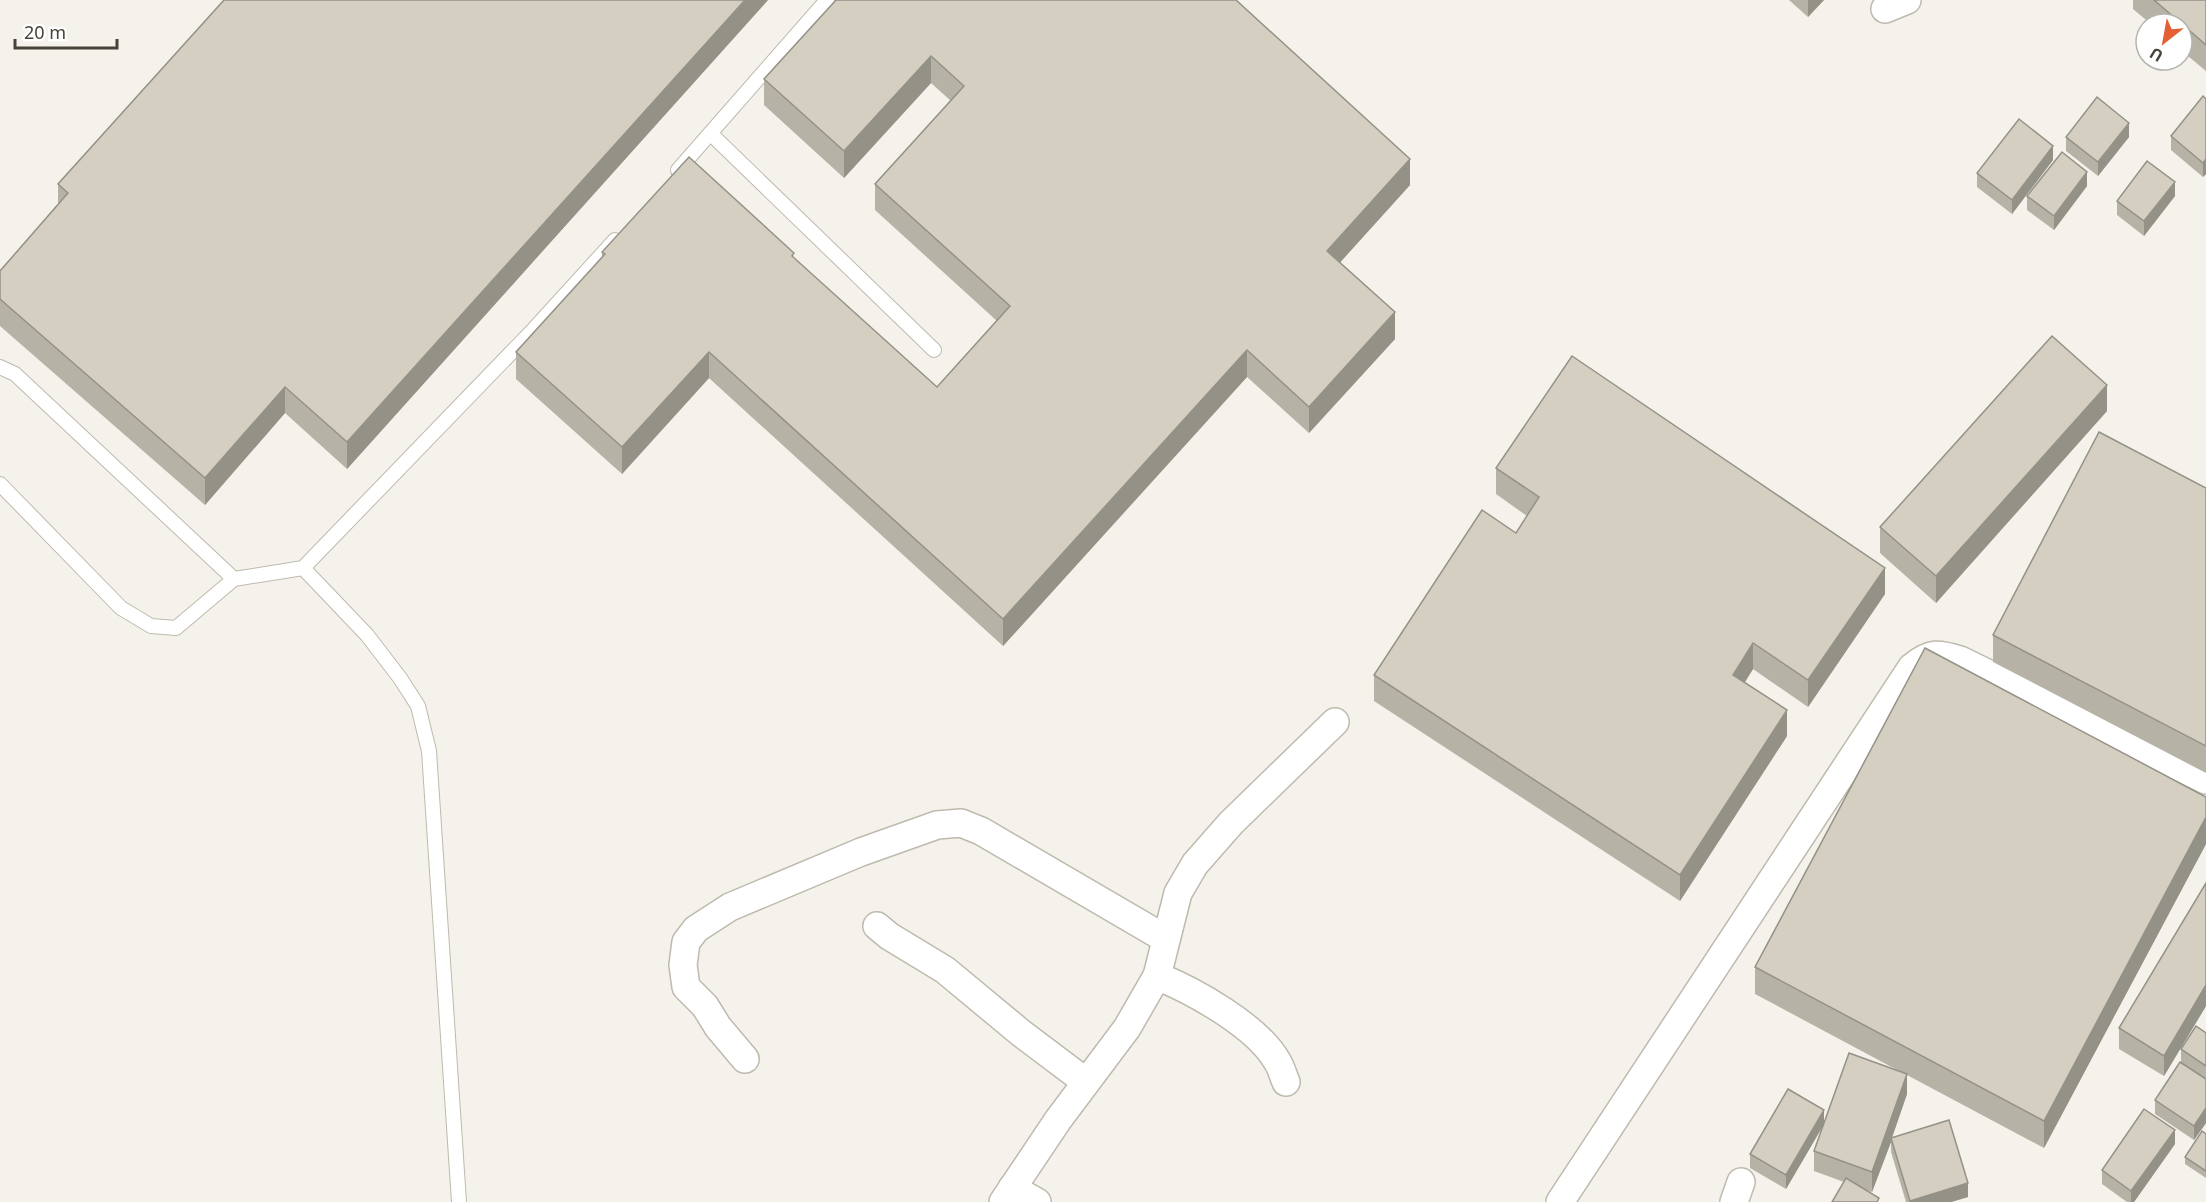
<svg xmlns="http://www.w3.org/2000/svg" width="2206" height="1202" viewBox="0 0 2206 1202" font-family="'Noto Sans',sans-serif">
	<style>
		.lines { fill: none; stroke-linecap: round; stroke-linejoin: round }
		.lane-casing { stroke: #bebaae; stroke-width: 16 }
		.street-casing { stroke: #bebaae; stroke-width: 30 }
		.lane { stroke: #fff; stroke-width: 14 }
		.street { stroke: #fff; stroke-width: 27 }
		.wall { fill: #b6b2a6 }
		.shaded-wall { fill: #949187 }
		.building { fill: #d4cfc1; stroke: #949187; stroke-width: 1.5 }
	</style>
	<rect width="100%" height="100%" fill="#f4f2eb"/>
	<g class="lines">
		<g class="lane-casing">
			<g id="lane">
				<path d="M 711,134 L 934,350"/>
				<path d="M 678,170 L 827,0"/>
				<path d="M 0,367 L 15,374 L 234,579"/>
				<path d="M 0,484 L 121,608 L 151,626 L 176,628 L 234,579 L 303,568 L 534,329 L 615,240"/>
				<path d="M 303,568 L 367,635 L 400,678 L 418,706 L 429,751 L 459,1202"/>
			</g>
		</g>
		<g class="street-casing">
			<g id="street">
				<path d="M 1885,9 L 1907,0"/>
				<path d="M 877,926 L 889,936 L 945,970 L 1021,1033 L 1086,1082"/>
				<path d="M 1157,976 C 1194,991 1257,1026 1277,1061 C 1281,1067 1283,1075 1286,1082"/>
				<path d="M 745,1059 L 718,1027 L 705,1006 L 686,987 L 683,965 L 686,942 L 696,929 L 730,907 L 861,852 L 937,825 L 961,823 L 981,831 L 1166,939"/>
				<path d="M 1012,1188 L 1037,1202"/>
				<path d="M 1003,1202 L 1058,1120 L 1127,1028 L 1157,976 L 1178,893 L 1195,864 L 1231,823 L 1335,722"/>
				<path d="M 1560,1202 L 1912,667 C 1931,652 1938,653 1960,660 L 2206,780"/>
				<path d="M 1734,1202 L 1741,1182"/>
			</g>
		</g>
		<use href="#lane" class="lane"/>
		<use href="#street" class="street"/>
	</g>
	<g class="wall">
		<path d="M 768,0 L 347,469 L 285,413 L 205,505 L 0,326 L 0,271 L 58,204 L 58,184 Z"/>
		<path d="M 836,0 L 1410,185 L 1340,262 L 1395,339 L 1309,433 L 1247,377 L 1003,646 L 709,378 L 622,474 L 516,379 L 516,352 L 602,258 L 602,252 L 794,258 L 937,387 L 997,321 L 875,210 L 875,184 L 951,101 L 931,83 L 844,178 L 764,105 L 764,79 Z"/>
		<path d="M 1789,0 L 1824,0 L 1808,17 Z"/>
		<path d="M 2133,0 L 2206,0 L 2206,71 L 2182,51 L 2182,24 L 2151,24 L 2133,9 Z"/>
		<path d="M 2206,99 L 2206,174 L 2203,177 L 2171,150 L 2171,136 Z"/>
		<path d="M 2066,137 L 2129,137 L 2098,176 L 2066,151 Z"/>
		<path d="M 2053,160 L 2012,214 L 1977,187 L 1977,173 Z"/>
		<path d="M 2087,186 L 2054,230 L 2027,210 L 2027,196 Z"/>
		<path d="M 2175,196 L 2144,236 L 2117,215 L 2117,201 Z"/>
		<path d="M 2107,411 L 1936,603 L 1880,553 L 1880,527 Z"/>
		<path d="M 1496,468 L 1885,594 L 1808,707 L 1753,669 L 1745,682 L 1787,736 L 1680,901 L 1374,701 L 1374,675 L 1516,533 L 1527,516 L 1496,494 Z"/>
		<path d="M 2206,488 L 2206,773 L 1993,662 L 1993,635 Z"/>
		<path d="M 2206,797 L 2206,844 L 2044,1148 L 1907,1075 L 1907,1094 L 1892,1138 L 1968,1197 L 1951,1202 L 1906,1202 L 1891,1152 L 1891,1142 L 1872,1192 L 1865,1190 L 1879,1202 L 1844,1182 L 1814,1171 L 1814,1151 L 1823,1126 L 1786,1189 L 1750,1168 L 1750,1154 L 1824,1123 L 1899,1071 L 1755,994 L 1755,967 Z"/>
		<path d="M 2206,883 L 2206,1006 L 2164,1076 L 2119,1049 L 2119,1028 Z"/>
		<path d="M 2206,1033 L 2206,1123 L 2194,1140 L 2155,1114 L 2155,1100 L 2181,1063 L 2181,1049 Z"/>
		<path d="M 2206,1134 L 2206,1178 L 2185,1164 L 2185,1157 Z"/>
		<path d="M 2175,1144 L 2134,1202 L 2127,1202 L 2102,1184 L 2102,1170 Z"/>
	</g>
	<g class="shaded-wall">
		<path d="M 745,0 L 768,0 L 347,469 L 347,442 Z"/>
		<path d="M 1808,0 L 1824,0 L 1808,17 Z"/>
		<path d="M 931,56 L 931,83 L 844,178 L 844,151 Z"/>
		<path d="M 2129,123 L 2129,137 L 2098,176 L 2098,162 Z"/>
		<path d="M 2053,146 L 2053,160 L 2012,214 L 2012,200 Z"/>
		<path d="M 1410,159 L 1410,185 L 1327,277 L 1327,251 Z"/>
		<path d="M 2206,159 L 2206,174 L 2203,177 L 2203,163 Z"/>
		<path d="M 2087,172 L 2087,186 L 2054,230 L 2054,216 Z"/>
		<path d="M 2175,182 L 2175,196 L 2144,236 L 2144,221 Z"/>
		<path d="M 1395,312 L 1395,339 L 1309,433 L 1309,407 Z"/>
		<path d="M 1247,350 L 1247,377 L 1003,646 L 1003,619 Z"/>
		<path d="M 709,352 L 709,378 L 622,474 L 622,447 Z"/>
		<path d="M 2107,385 L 2107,411 L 1936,603 L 1936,576 Z"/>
		<path d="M 285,387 L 285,413 L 205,505 L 205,478 Z"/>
		<path d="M 1885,568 L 1885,594 L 1808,707 L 1808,680 Z"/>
		<path d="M 1753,643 L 1753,669 L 1733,701 L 1733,675 Z"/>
		<path d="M 1787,710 L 1787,736 L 1680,901 L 1680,875 Z"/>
		<path d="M 2206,817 L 2206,844 L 2044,1148 L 2044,1121 Z"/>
		<path d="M 2206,985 L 2206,1006 L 2164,1076 L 2164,1056 Z"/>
		<path d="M 1907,1074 L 1907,1094 L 1891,1140 L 1891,1138 L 1891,1142 L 1872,1192 L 1872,1172 Z"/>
		<path d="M 2206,1108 L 2206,1123 L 2194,1140 L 2194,1126 Z"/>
		<path d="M 1824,1110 L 1824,1124 L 1786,1189 L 1786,1175 Z"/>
		<path d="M 2175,1130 L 2175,1144 L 2134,1202 L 2131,1202 L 2131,1191 Z"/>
		<path d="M 1968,1183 L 1968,1197 L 1951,1202 L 1910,1202 L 1910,1201 Z"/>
	</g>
	<g class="building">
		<path d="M 224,0 L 745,0 L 347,442 L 285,387 L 205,478 L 0,299 L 0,271 L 68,193 L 58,184 Z"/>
		<path d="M 836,0 L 1236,0 L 1410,159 L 1327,251 L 1395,312 L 1309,407 L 1247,350 L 1003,619 L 709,352 L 622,447 L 516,352 L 605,254 L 602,252 L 689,157 L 794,253 L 792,256 L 937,387 L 1010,306 L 875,184 L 964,86 L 931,56 L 844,151 L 764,79 Z"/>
		<path d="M 2154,0 L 2206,0 L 2206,45 L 2182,24 Z"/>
		<path d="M 2203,96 L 2206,99 L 2206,159 L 2203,163 L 2171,136 Z"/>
		<path d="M 2097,97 L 2129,123 L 2098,162 L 2066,137 Z"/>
		<path d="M 2019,119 L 2053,146 L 2012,200 L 1977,173 Z"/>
		<path d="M 2062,152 L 2087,172 L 2054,216 L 2027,196 Z"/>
		<path d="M 2147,161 L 2175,182 L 2144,221 L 2117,201 Z"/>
		<path d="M 2052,336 L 2107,385 L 1936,576 L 1880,527 Z"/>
		<path d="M 1572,356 L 1885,568 L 1808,680 L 1753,643 L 1733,675 L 1787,710 L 1680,875 L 1374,675 L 1482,510 L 1516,533 L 1539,497 L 1496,468 Z"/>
		<path d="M 2099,432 L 2206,488 L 2206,746 L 1993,635 Z"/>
		<path d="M 1925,648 L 2206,797 L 2206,817 L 2044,1121 L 1755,967 Z"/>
		<path d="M 2206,883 L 2206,985 L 2164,1056 L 2119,1028 Z"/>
		<path d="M 2196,1026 L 2206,1033 L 2206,1066 L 2181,1049 Z"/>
		<path d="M 1849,1053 L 1907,1074 L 1872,1172 L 1814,1151 Z"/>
		<path d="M 2180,1062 L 2206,1079 L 2206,1108 L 2194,1126 L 2155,1100 Z"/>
		<path d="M 1788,1089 L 1824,1110 L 1786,1175 L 1750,1154 Z"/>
		<path d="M 2144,1109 L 2175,1130 L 2131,1191 L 2102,1170 Z"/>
		<path d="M 1949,1120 L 1968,1183 L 1910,1201 L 1891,1138 Z"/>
		<path d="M 2202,1131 L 2206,1134 L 2206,1171 L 2185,1157 Z"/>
		<path d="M 1846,1178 L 1879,1198 L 1877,1202 L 1832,1202 Z"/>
	</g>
	<g transform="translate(2164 42) rotate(211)"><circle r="28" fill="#ffffff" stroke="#b5b4b0" stroke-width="1.5"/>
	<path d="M0-4.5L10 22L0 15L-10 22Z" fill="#e46032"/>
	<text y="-9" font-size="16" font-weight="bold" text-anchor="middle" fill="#474339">U</text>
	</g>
	<path d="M15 39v9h102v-9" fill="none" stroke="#474339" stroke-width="3"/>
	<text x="24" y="39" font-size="18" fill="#474339" stroke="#ffffff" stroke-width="4.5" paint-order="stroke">20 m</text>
</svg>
